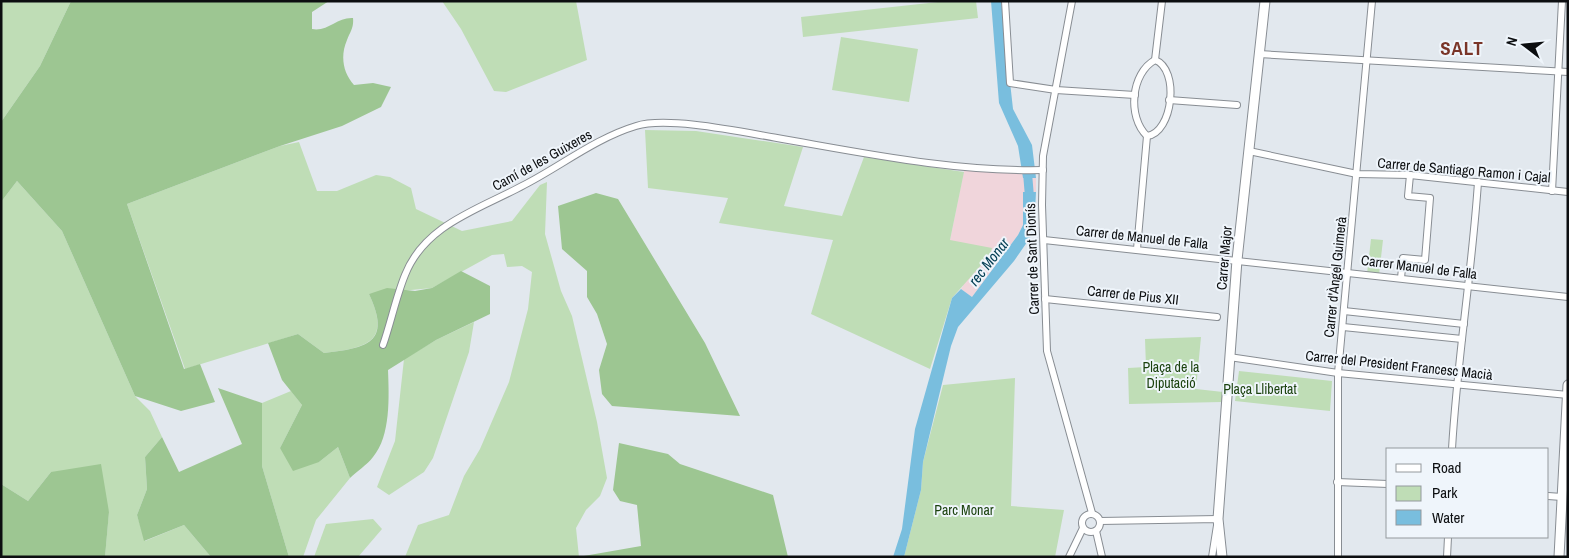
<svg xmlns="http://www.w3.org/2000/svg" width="1569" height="558" viewBox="0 0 1569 558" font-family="'Archivo Narrow',sans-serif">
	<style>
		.industrial { fill: #f0d5db }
		.green { fill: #bfddb6 }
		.forest { fill: #9dc692 }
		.water { fill: #79bede }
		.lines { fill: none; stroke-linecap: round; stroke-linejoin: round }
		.canal { stroke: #79bede; stroke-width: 9 }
		.street-casing { stroke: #888d93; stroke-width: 8 }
		.secondary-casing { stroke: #888d93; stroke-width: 11 }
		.street { stroke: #fff; stroke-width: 6 }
		.secondary { stroke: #fff; stroke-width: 9 }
		.labels { text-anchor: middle; stroke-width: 4; stroke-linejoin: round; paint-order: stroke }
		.street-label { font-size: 14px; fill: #0c0e10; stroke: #eff5fb }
		.park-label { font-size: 14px; fill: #1b420e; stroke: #eff5fb }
		.water-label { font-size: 15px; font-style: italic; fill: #003c52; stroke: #eff5fb }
		.district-label { font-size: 19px; font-weight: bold; letter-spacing: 1px; fill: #7a3528; stroke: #eff5fb }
	</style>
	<rect width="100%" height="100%" fill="#e2e8ee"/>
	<path class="industrial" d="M 965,166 L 1035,170 L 1036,178 L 1036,192 L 1023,192 L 1023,225 L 1018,235 L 972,297 L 961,289 L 963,286 L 950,240 Z"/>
	<g class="green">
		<path d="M 1,1 L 71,1 L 40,66 L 1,122 Z"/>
		<path d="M 442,1 L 576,1 L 587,60 L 506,92 L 494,91 L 461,29 Z"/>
		<path d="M 947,1 L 976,1 L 978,18 L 803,37 L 801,17 Z"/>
		<path d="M 841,37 L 918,49 L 909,102 L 832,90 Z"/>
		<path d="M 645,130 L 696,131 L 803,147 L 784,206 L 842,216 L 864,157 L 964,172 L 950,240 L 992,248 L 990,255 L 952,298 L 930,369 L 811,314 L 833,240 L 719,223 L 728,198 L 648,188 Z"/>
		<path d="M 299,142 L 317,191 L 337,191 L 376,175 L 390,177 L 411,188 L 416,209 L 462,231 L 512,221 L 540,185 L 547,182 L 545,234 L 561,291 L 572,316 L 597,422 L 607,478 L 600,496 L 586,510 L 576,528 L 579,557 L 405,557 L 418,525 L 449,515 L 464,476 L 480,449 L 509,382 L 528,309 L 532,272 L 522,266 L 507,267 L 504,254 L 492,255 L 432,288 L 369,294 C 392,343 366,348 324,353 L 298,334 L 185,369 L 127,204 L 280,146 Z"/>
		<path d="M 17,181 L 62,231 L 135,396 L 150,411 L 162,437 L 145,457 L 147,489 L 137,515 L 145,541 L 184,525 L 211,557 L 105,557 L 109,511 L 51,472 L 28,501 L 1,484 L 1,202 Z"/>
		<path d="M 1371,239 L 1383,240 L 1379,275 L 1367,274 Z"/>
		<path d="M 474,322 L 469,352 L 433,458 L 424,472 L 389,495 L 377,487 L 395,441 L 404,359 L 436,340 Z"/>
		<path d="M 1201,337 L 1196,389 L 1223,392 L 1222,402 L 1129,404 L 1128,368 L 1146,367 L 1145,339 Z"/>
		<path d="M 1239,371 L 1332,381 L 1330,411 L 1235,401 Z"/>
		<path d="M 1015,378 L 1011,506 L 1064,510 L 1055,557 L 904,557 L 921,490 L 923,462 L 943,385 Z"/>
		<path d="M 291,391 L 302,405 L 280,448 L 319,462 L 338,447 L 350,478 L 316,520 L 303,557 L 289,557 L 262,466 L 262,403 Z"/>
		<path d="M 373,519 L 382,529 L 358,557 L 314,557 L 326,524 Z"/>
	</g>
	<g class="forest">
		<path d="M 71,1 L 329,1 L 312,12 L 312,29 C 328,32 337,17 353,18 C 354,28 350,32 347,40 C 340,56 343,73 354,85 L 373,83 L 391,87 L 381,107 L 342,126 L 280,146 L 127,204 L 184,369 L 200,364 L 215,402 L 181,411 L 135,396 L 62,231 L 17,181 L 1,202 L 1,122 L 40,66 Z"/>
		<path d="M 596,193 L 618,199 L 705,343 L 740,416 L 612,406 L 602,394 L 599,370 L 607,344 L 597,314 L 587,297 L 587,271 L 562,249 L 558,206 Z"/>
		<path d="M 461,271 L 490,286 L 490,314 L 436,340 L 388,370 C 389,396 391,436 373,457 C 367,465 357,471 350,478 L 338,447 L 319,462 L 293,471 L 280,448 L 302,405 L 282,380 L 268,343 L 298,334 L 324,353 C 367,348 392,343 369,294 L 387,288 L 415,291 L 432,288 Z"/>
		<path d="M 218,388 L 262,403 L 262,466 L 289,557 L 211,557 L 184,525 L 144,541 L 137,515 L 147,489 L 145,457 L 162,437 L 179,472 L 242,444 Z"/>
		<path d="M 619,443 L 668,454 L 680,464 L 773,495 L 788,557 L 578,557 L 641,546 L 637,505 L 620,501 L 613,490 Z"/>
		<path d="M 101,464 L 109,512 L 105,557 L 1,557 L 1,484 L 28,501 L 51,472 Z"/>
	</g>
	<g class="water">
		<path d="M 991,1 L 1001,1 L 1013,109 L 1032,145 L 1036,178 L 1023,178 L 1018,146 L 999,103 Z"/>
		<path d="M 1023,192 L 1036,192 L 1034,230 L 1032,235 L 1014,261 L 958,327 L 951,346 L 923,462 L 921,490 L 904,557 L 893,557 L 902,529 L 915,429 L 952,298 L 961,289 L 972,297 L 1018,235 L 1023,225 Z"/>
	</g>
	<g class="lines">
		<path class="canal" d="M 1027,167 L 1030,203"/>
		<g class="street-casing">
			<g id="street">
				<path d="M 1005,1 L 1010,83 L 1056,90 L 1135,95"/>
				<path d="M 1072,1 L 1043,156 L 1042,205 L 1047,351 L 1092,513"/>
				<path d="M 1259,54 L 1568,72"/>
				<path d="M 1155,60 C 1180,69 1173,133 1147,136 C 1127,117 1131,73 1155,60 Z"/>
				<path d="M 1155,60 L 1162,1"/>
				<path d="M 1169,100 L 1237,105"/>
				<path d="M 1249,151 L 1357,174 L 1410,175 L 1568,192"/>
				<path d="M 1552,191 L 1562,1"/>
				<path d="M 1044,240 L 1568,297"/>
				<path d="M 1137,249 L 1147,136"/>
				<path d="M 1401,278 L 1403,258 L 1425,260 L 1430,198 L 1408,196 L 1410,175"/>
				<path d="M 1045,299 L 1217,317"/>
				<path d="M 1344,311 L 1464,324"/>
				<path d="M 1343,327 L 1462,339"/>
				<path d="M 383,345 C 391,322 396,297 405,275 C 425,224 480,209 524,185 C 561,166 596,138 636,126 C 667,116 742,132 777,138 C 864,153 954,172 1043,170"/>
				<path d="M 1229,357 L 1338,373 L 1568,395"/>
				<path d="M 1452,449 C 1457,360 1472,272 1478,182"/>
				<path d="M 1337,482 L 1388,484"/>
				<path d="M 1548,496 L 1562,497"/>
				<circle cx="1091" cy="523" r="9"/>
				<path d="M 1100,521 L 1218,519 L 1212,557"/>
				<path d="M 1096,531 L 1102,557"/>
				<path d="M 1069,557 L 1083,528"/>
				<path d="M 1338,557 L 1338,373 L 1372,1"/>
				<path d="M 1447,557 L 1448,537"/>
			</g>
		</g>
		<g class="secondary-casing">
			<g id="secondary">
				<path d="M 1222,557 L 1218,519 L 1237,260 L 1265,1"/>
				<path d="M 1559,557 L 1568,385"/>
			</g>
		</g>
		<use href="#street" class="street"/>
		<use href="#secondary" class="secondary"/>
	</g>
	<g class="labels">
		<g class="street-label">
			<text transform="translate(542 160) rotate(-29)" y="5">Camí de les Guixeres</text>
			<text transform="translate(1464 170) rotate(5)" y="5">Carrer de Santiago Ramon i Cajal</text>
			<text transform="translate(1142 237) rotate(6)" y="5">Carrer de Manuel de Falla</text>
			<text transform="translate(1224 258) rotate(-85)" y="5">Carrer Major</text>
			<text transform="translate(1032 259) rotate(-92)" y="5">Carrer de Sant Dionís</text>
			<text transform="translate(1419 267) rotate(7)" y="5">Carrer Manuel de Falla</text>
			<text transform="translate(1335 277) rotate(-84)" y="5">Carrer d'Àngel Guimerà</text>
			<text transform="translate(1133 295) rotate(6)" y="5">Carrer de Pius XII</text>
			<text transform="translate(1399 365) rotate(6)" y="5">Carrer del President Francesc Macià</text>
		</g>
		<g class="park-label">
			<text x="1171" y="372">Plaça de la<tspan x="1171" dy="16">Diputació</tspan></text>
			<text x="1260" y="394">Plaça Llibertat</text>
			<text x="964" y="515">Parc Monar</text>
		</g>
		<g class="water-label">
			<text transform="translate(989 262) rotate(-52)" y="5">rec Monar</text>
		</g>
		<g class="district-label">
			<text x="1462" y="55">SALT</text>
		</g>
	</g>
	<rect width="1569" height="558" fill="none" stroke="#0c0e10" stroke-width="5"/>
	<rect x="1386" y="448" width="162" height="90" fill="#eff5fb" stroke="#94999d"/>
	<rect x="1396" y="464" width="25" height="8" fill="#ffffff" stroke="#94999d"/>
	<text x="1432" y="473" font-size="15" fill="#0c0e10">Road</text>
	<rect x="1396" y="486" width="25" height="15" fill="#bfddb6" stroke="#94999d"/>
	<text x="1432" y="498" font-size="15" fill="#0c0e10">Park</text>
	<rect x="1396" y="510" width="25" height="15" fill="#79bede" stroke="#94999d"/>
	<text x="1432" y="523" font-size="15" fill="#0c0e10">Water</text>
	<g transform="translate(1524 45) rotate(286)" stroke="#eff5fb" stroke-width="4" paint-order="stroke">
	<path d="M0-4L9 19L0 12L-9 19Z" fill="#0c0e10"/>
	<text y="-8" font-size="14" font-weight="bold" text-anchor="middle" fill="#0c0e10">N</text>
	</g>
</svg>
